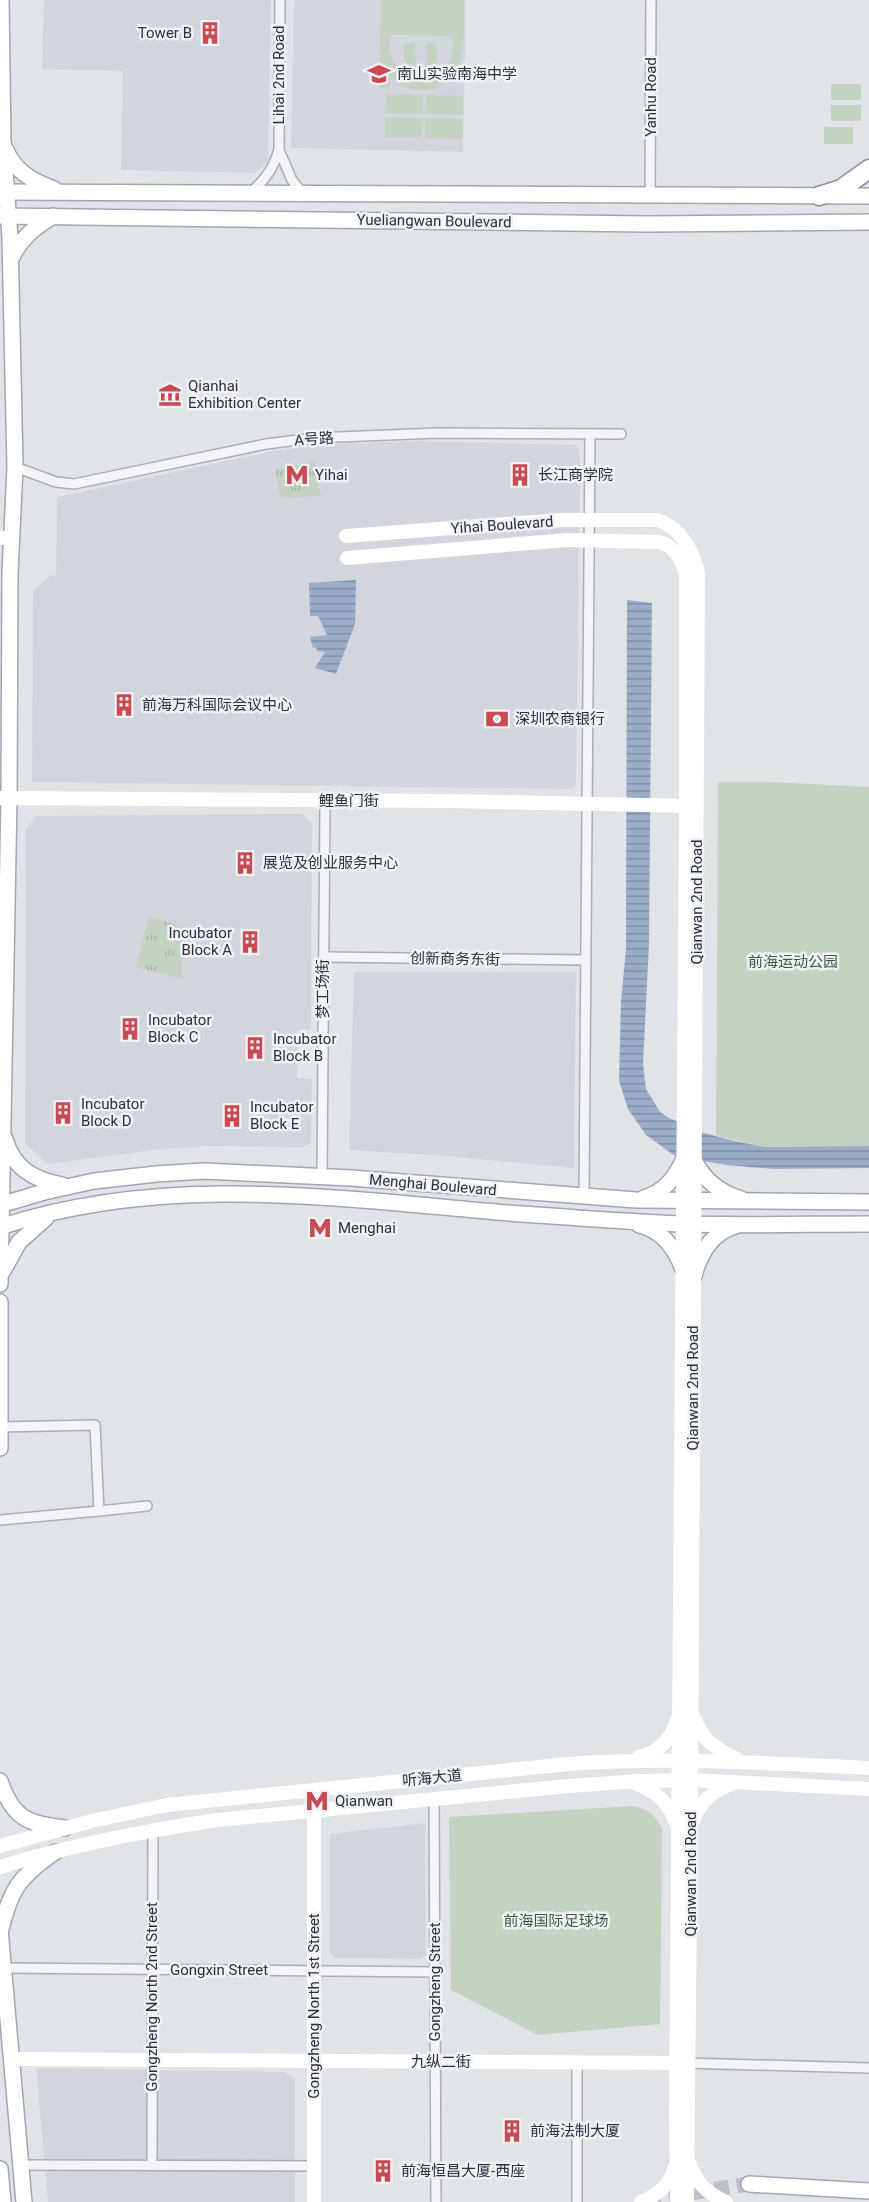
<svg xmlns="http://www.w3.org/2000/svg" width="869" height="2202" viewBox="0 0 869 2202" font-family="Roboto,'Noto Sans SC',sans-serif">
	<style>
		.built { fill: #d2d5dd }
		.grass { fill: url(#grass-tufts) }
		.park { fill: #c4d2c2; fill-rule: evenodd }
		.water { fill: url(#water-rules) }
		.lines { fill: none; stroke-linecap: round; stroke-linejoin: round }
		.primary-tunnel { stroke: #bbbfc6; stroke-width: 15; stroke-dasharray: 15 8; stroke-linecap: butt }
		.street-casing { stroke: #a9adb5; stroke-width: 12 }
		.primary-casing { stroke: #a0a6b4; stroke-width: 18 }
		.highway-casing { stroke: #888f9e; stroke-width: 21 }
		.street { stroke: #f3f4f7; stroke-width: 9 }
		.secondary { stroke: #fff; stroke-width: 14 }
		.primary { stroke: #fff; stroke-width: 15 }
		.highway { stroke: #fff; stroke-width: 18 }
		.labels { text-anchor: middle; stroke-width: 5; stroke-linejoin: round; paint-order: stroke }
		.poi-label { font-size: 15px; fill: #292f3f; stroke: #f0f2f6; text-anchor: start }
		.street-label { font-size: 15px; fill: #292f3f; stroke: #f0f2f6 }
		.park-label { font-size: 15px; fill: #3b5a37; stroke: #f0f2f6 }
	</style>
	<defs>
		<pattern id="grass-tufts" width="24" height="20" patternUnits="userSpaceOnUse" patternTransform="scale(1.5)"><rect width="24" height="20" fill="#c4d2c2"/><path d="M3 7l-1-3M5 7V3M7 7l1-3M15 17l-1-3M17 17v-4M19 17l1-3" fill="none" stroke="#a8b5a8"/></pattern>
		<pattern id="water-rules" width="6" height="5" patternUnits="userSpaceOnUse" patternTransform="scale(1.5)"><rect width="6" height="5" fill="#9cadc7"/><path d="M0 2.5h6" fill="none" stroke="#7f8da3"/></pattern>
	</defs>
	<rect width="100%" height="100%" fill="#e0e3e8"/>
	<g class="built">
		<path d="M 44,0 L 271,0 L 268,161 L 255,173 L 121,170 L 123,71 L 42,69 Z"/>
		<path d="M 294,0 L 466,0 L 463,152 L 291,148 Z"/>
		<path d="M 419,441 L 576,445 L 580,451 L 576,785 L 572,789 L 32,782 L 33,591 L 50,576 L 56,575 L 57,497 L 279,450 L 339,444 Z"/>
		<path d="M 302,814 L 312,823 L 311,1029 L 297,1030 L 297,1078 L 312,1079 L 311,1143 L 302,1147 L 207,1146 L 153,1150 L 48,1164 L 25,1144 L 26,829 L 36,816 Z"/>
		<path d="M 354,972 L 576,972 L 574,1168 L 434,1155 L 349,1150 Z"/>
		<path d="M 425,1823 L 426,1955 L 420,1959 L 335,1958 L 330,1953 L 330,1834 Z"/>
		<path d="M 36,2068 L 284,2072 L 295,2079 L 295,2202 L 48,2202 Z"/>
	</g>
	<g class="grass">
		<path d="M 313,461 L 315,462 L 321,496 L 280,498 L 275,470 Z"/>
		<path d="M 149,916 L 183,927 L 182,979 L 136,967 Z"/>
	</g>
	<g class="park">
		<path d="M 381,0 L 464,0 C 463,32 471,83 428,90 C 414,92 400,86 390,76 L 390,88 L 379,88 ZM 390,35 L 453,36 C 453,47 453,59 446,68 C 431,88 400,81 392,58 C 389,51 390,43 390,35 Z"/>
		<path d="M 404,43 L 415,43 L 416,65 L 404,65 Z"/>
		<rect x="426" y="43" width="11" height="22"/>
		<rect x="831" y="84" width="30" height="16"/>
		<path d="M 386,94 L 423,95 L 423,114 L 385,113 Z"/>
		<path d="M 426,95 L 463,96 L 463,115 L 425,114 Z"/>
		<rect x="831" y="105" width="30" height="16"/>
		<path d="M 385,117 L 423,118 L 422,137 L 385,137 Z"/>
		<path d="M 425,118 L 463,119 L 462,139 L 425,138 Z"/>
		<rect x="824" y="127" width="29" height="17"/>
		<path d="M 718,782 L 772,782 L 869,787 L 869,1146 L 765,1147 L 716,1136 Z"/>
		<path d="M 633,1806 C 648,1809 655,1815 662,1828 L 660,2024 L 538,2035 L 451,1990 L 449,1817 Z"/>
	</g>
	<g class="water">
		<path d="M 356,580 L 355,624 L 336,674 L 315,668 L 325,652 L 317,651 L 316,647 L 313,648 L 310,637 L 327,635 L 318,616 L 310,616 L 309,583 Z"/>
		<path d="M 627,600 L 652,603 L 649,943 L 643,1064 L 646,1089 L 660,1112 L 669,1118 L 704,1133 L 734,1141 L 765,1147 L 869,1146 L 869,1168 L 774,1169 L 727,1165 L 675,1156 L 646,1135 L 628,1109 L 619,1081 L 621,1001 L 626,949 Z"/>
	</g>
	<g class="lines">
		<path class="primary-tunnel" d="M 646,2200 L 749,2184"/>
		<g class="street-casing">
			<g id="street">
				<path d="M 279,150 L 280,0"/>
				<path d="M 250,193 C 265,180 273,169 279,150 L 292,180 L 302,193"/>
				<path d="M 650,194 L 651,0"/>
				<path d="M 15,467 L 56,482 L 74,484 L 266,444 L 314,438 L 437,433 L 621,434"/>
				<path d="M 324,957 L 586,960"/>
				<path d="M 322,1177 L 325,801"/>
				<path d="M 584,1196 L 590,435"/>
				<path d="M 99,1511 L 147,1506"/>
				<path d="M 0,1520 L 99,1511 L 95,1425 L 0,1427"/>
				<path d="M 434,1799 L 436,2202"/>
				<path d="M 3,1968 L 435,1972"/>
				<path d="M 577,2062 L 577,2202"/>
				<path d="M 685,2063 L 869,2068"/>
				<path d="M 21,2165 L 314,2166"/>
				<path d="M 152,2165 L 153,1830"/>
			</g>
		</g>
		<g class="primary-casing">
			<g id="primary">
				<path d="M 5,148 C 14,171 32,181 54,189"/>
				<path d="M 0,192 L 869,196"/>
				<path d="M 0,216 L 647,224 L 869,222"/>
				<path d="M 12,257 C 21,238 35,227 53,216"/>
				<path d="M 5,1139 C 13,1168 34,1180 62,1185"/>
				<path d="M 695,1162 C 705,1181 721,1193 741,1199"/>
				<path d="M 644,1198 C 664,1192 674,1179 683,1161"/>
				<path d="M 0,1205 L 44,1192 L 94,1181 L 156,1174 L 204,1171 L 351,1178 L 636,1200 L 869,1202"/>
				<path d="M 639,1225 C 662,1230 675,1248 683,1269"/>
				<path d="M 0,1227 C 170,1171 347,1200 521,1214 C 555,1216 590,1219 625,1221 C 706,1227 788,1224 869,1224"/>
				<path d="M 3,1271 L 19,1242 L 46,1218"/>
				<path d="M 694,1276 C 700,1253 711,1233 735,1226"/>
				<path d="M 0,1284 L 9,798 L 10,573 L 15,467 L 10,238 L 3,143 L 1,0"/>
				<path d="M 0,1302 L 0,1448"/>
				<path d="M 0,1781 C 13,1819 28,1824 65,1828"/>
				<path d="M 0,1929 L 24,2202"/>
				<path d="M 0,1933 C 10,1891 18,1877 55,1852"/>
				<path d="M 0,2169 L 3,2202"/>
				<path d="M 749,2184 L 869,2191"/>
			</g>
		</g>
		<g class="highway-casing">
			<path id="highway" d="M 819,196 L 841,189 L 869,169"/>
		</g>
		<use href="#street" class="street"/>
		<g class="secondary">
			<path d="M 346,536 L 562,520 L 658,520 C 681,528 693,551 698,573 L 691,1799 L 687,2202"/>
			<path d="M 0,538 L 12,538"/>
			<path d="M 347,558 L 567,540 L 659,542 C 675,546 681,559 686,574 L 686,824 L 676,2117 L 677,2200"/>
			<path d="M 0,798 L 447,801 L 694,806"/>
			<path d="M 694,1718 C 702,1740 716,1749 737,1759"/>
			<path d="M 639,1757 C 659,1752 671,1740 677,1720"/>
			<path d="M 634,1783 C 656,1791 668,1802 677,1824"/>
			<path d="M 314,1810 L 314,2202"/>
			<path d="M 693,1821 C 700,1802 712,1790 732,1784"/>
			<path d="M 0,1846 L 92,1821 L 167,1805 L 568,1764 C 671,1757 766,1763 869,1768"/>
			<path d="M 0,1867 C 71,1845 144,1831 217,1820 L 569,1786 L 640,1781 L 691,1780 L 869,1789"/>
			<path d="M 13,2059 L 677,2063"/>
			<path d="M 690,2164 C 697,2184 707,2193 726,2202"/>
			<path d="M 641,2202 C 658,2195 670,2185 675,2167"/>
		</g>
		<use href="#primary" class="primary"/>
		<use href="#highway" class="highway"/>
	</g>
	<defs>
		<g id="building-bare" transform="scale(1.8)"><path d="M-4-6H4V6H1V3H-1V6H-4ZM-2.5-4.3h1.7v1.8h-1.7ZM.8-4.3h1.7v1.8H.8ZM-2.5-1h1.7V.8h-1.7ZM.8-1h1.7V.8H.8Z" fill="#c94a52" stroke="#f0f2f6" stroke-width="2.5" paint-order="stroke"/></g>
		<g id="school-bare" transform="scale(1.8)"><path d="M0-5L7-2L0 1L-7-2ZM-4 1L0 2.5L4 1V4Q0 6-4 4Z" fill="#c94a52" stroke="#f0f2f6" stroke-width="2.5" paint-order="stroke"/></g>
		<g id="museum-bare" transform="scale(1.8)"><path d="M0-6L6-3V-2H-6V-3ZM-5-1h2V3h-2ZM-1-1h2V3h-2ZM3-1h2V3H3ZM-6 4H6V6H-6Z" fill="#c94a52" stroke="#f0f2f6" stroke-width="2.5" paint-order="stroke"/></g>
		<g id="metro-bare" transform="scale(1.8)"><path d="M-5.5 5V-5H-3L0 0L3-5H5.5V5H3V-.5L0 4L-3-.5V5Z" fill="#c94a52" stroke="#f0f2f6" stroke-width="2.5" paint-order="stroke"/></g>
		<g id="bank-bare" transform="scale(1.8)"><path d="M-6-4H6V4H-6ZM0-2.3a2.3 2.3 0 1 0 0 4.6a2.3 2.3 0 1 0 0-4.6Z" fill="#c94a52" stroke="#f0f2f6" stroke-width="2.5" paint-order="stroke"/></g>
	</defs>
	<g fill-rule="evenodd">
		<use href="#building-bare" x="210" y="33"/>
		<use href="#school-bare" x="379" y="74"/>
		<use href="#museum-bare" x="170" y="395"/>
		<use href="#metro-bare" x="297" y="475"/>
		<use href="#building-bare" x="520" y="475"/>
		<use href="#building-bare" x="124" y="705"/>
		<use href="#bank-bare" x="497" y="719"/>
		<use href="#building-bare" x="245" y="863"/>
		<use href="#building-bare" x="250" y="942"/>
		<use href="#building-bare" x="130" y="1029"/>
		<use href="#building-bare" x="255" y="1048"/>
		<use href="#building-bare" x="63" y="1113"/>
		<use href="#building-bare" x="232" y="1116"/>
		<use href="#metro-bare" x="320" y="1228"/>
		<use href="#metro-bare" x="317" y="1801"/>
		<use href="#building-bare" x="512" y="2131"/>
		<use href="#building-bare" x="383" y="2171"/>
	</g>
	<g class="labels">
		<g class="poi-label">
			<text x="192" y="38" text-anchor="end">Tower B</text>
			<text x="397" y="79">南山实验南海中学</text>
			<text x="188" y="391">Qianhai<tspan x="188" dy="17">Exhibition Center</tspan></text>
			<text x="315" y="480">Yihai</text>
			<text x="538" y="480">长江商学院</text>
			<text x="142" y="710">前海万科国际会议中心</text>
			<text x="515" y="724">深圳农商银行</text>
			<text x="263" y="868">展览及创业服务中心</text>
			<text x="232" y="938" text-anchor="end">Incubator<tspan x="232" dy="17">Block A</tspan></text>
			<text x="148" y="1025">Incubator<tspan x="148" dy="17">Block C</tspan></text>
			<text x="273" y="1044">Incubator<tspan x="273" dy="17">Block B</tspan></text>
			<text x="81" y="1109">Incubator<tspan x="81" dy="17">Block D</tspan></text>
			<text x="250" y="1112">Incubator<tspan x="250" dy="17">Block E</tspan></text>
			<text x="338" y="1233">Menghai</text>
			<text x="335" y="1806">Qianwan</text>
			<text x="530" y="2136">前海法制大厦</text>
			<text x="401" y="2176">前海恒昌大厦-西座</text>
		</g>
		<g class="street-label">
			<text transform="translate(279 75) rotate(-90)" y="5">Lihai 2nd Road</text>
			<text transform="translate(651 97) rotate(-90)" y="5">Yanhu Road</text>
			<text transform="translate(434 221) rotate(1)" y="5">Yueliangwan Boulevard</text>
			<text transform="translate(314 439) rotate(-4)" y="5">A号路</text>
			<text transform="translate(502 525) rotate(-4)" y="5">Yihai Boulevard</text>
			<text x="349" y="806">鲤鱼门街</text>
			<text transform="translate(697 902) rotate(-90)" y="5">Qianwan 2nd Road</text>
			<text transform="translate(455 959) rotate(1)" y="5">创新商务东街</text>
			<text transform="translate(323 989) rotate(-90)" y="5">梦工场街</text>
			<text transform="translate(433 1185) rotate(5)" y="5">Menghai Boulevard</text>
			<text transform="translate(693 1388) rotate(-90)" y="5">Qianwan 2nd Road</text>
			<text transform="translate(432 1778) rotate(-6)" y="5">听海大道</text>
			<text transform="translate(691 1874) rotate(-90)" y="5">Qianwan 2nd Road</text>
			<text x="219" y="1975">Gongxin Street</text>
			<text transform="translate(435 1982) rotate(-90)" y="5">Gongzheng Street</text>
			<text transform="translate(152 1997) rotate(-90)" y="5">Gongzheng North 2nd Street</text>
			<text transform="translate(314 2006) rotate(-90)" y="5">Gongzheng North 1st Street</text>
			<text x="441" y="2067">九纵二街</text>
		</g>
		<g class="park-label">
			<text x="793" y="967">前海运动公园</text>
			<text x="556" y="1926">前海国际足球场</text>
		</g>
	</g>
</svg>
